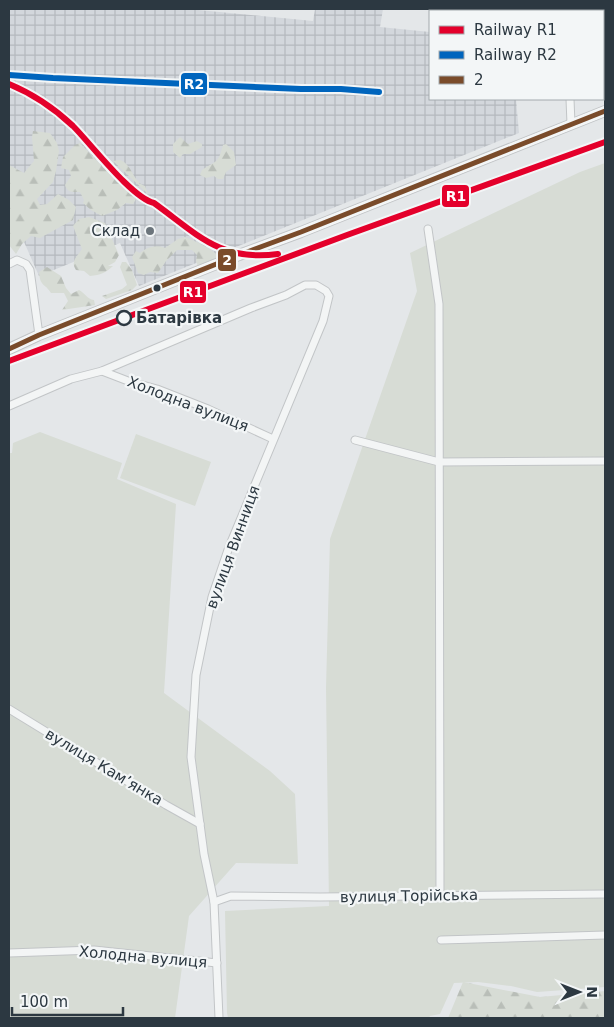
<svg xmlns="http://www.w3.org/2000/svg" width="614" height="1027" viewBox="0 0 614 1027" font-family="'DejaVu Sans',sans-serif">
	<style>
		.industrial { fill: url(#industrial-grid) }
		.forest { fill: url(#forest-firs) }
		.garden { fill: #d7dcd5 }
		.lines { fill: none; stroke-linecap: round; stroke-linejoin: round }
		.minor-casing { stroke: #c2c5c7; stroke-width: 9 }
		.secondary-casing { stroke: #c2c5c7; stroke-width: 12 }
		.minor { stroke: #f3f5f5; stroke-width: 7 }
		.secondary { stroke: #f7f7f7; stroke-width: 10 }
		.bus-1-casing { stroke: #f3f6f7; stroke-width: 9 }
		.bus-1 { stroke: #7a4b2a; stroke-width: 5 }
		.rail-1-casing { stroke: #f3f6f7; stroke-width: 10 }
		.rail-2-casing { stroke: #f3f6f7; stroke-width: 10 }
		.rail-1 { stroke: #e4002b; stroke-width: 6 }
		.rail-2 { stroke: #0065bd; stroke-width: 6 }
		.poi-dot { fill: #6c757c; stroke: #f3f6f7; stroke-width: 2 }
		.bus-dot { fill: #2c3841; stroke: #f3f6f7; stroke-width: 2 }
		.stop-dot { fill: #f3f6f7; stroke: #2c3841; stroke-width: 2.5 }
		.labels { text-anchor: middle; stroke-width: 4.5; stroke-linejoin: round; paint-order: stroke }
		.poi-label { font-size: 15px; fill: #2c3841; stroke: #f3f6f7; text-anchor: end }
		.stop-label { font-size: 15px; font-weight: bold; fill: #2c3841; stroke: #f3f6f7; text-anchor: start }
		.street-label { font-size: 15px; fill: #2c3841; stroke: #f3f6f7 }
		.line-badge { stroke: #f3f6f7; stroke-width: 2 }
		.badge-label { font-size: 14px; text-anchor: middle; font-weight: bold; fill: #fff }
	</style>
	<defs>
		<pattern id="industrial-grid" width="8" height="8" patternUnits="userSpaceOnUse" patternTransform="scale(1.25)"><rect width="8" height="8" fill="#d3d7dc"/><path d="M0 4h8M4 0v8" fill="none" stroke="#b5b9be"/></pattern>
		<pattern id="forest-firs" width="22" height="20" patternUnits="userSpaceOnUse" patternTransform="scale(1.25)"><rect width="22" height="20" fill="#d7dcd5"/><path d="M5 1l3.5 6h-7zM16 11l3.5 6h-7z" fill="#b9beb8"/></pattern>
	</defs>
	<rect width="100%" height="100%" fill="#e4e7e9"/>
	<path class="industrial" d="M 9,9 L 188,9 L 313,21 L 315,9 L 383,9 L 380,27 L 430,32 L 430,99 L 516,99 L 519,133 L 139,286 L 120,243 L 39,276 L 14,219 L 9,221 Z"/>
	<g class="forest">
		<path d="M 33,131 L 50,133 L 57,143 L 59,151 L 56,171 L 53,182 L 37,199 L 40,205 L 47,204 L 58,194 L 69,200 L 76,207 L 73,220 L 40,238 L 31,236 L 22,244 L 16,254 L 9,245 L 9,165 L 24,173 L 34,161 L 32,137 Z"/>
		<path d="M 180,137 L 188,144 L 197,141 L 202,144 L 202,147 L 190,154 L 183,154 L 180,158 L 173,152 L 173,144 Z"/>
		<path d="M 80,143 L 115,180 L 136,199 L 133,204 L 126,203 L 117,210 L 102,216 L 91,210 L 83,203 L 84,200 L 80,192 C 72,192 68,193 65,185 L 71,176 L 69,170 L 61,168 L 63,157 L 75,145 Z"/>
		<path d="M 226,144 L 234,152 L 236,165 L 226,172 L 223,179 L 218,179 L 214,176 L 206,178 L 200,175 L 202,170 C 217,160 218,164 223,145 Z"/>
		<path d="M 120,160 C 133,165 132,181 145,186 L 148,194 L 113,161 Z"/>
		<path d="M 89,217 L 105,223 L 119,255 L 115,262 L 108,266 L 113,266 C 105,273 101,275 90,276 L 84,271 L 76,270 C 70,261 77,257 82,249 L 73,226 L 79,219 Z"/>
		<path d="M 185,237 C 198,242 212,249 222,259 L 198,267 L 196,261 L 197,255 L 192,250 L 177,250 L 166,261 L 158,273 L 150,272 L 144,275 L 138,273 L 132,257 L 136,251 L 140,253 C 147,247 157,244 165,248 L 178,239 Z"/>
		<path d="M 122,262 L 126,262 L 132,270 L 137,285 L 132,290 L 106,299 L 102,296 L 122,289 L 127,285 L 120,267 Z"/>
		<path d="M 47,267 L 61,276 L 66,288 L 71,294 L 79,290 C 85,293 87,299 94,300 L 95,305 L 62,310 L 68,301 L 64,293 L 51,293 C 45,283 40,287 39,272 Z"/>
		<path d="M 463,982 L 540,997 L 605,991 L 605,1018 L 448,1018 Z"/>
	</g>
	<g class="garden">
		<path d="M 605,163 L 605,987 L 537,992 L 511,986 L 478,982 L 454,983 L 440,1014 L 430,1016 L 429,1018 L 228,1018 L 227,1013 L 225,911 L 329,906 L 326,688 L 330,539 L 417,291 L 410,253 L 580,172 Z"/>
		<path d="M 40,432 L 122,463 L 117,479 L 176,504 L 164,693 L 270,771 L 295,794 L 298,864 L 236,863 L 189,916 L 175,1018 L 9,1018 L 9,453 L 12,453 L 13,443 Z"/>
		<path d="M 136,434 L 211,462 L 195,506 L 120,478 Z"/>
	</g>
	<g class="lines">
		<g class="minor-casing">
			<g id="minor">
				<path d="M 513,9 L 517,11"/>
				<path d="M 570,99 L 571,124"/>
				<path d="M 428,229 L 439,304 L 440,895"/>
				<path d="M 9,264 L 17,260 L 26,264 L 30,270 L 39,335"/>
				<path d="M 102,371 L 128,381 L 157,389 L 208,409 L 273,439"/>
				<path d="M 9,406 L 71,379 L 102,371 L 251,308 L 286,295 L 305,285 L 316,285 L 326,291 L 329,296 L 323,321 L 229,547 L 212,597 L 196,675 L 191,757 L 204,854 L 214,902 L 219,1018"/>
				<path d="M 355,440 L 439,462 L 605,461"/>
				<path d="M 9,709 L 166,805 L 200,824"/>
				<path d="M 214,902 L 231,896 L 320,897 L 605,894"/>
				<path d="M 441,940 L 605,935"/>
				<path d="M 9,953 L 94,950 L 217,963"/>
			</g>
		</g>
		<g class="secondary-casing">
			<path id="secondary" d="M 9,349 L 39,335 L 239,255 L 301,232 L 605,111"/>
		</g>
		<use href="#minor" class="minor"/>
		<use href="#secondary" class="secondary"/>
		<g class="bus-1-casing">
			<path id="bus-1" d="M 9,349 L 39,335 L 239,255 L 301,232 L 605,111"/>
		</g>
		<use href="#bus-1" class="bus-1"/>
		<g class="rail-1-casing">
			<g id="rail-1">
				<path d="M 9,84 C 33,94 54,108 73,126 C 91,144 132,198 154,203 C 197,234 220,262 278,254"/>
				<path d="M 9,361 L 347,235 L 605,142"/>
			</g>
		</g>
		<g class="rail-2-casing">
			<path id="rail-2" d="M 9,75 L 53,78 L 301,89 L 341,89 L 379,92"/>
		</g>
		<use href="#rail-1" class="rail-1"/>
		<use href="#rail-2" class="rail-2"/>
	</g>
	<circle class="poi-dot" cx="150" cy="231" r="5"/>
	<circle class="bus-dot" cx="157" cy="288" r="4.5"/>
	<circle class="stop-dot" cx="124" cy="318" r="7"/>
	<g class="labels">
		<g class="poi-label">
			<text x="140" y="236">Склад</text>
		</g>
		<g class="stop-label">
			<text x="136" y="323">Батарівка</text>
		</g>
		<g class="street-label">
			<text transform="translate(188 404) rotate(21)" y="5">Холодна вулиця</text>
			<text transform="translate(233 547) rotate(-70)" y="5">вулиця Винниця</text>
			<text transform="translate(104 767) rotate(31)" y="5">вулиця Камʼянка</text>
			<text transform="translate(409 896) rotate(-1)" y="5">вулиця Торійська</text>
			<text transform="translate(143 957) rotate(5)" y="5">Холодна вулиця</text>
		</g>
	</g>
	<g class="line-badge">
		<rect x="180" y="72" width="28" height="24" rx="5" fill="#0065bd"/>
		<rect x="441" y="184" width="29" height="24" rx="5" fill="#e4002b"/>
		<rect x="217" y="248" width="20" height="24" rx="5" fill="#7a4b2a"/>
		<rect x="179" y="280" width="28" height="24" rx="5" fill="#e4002b"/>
	</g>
	<g class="badge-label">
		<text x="194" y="89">R2</text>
		<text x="456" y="201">R1</text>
		<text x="227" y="265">2</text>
		<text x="193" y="297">R1</text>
	</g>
	<rect width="614" height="1027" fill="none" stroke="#2c3841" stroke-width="20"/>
	<rect x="429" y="10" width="175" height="90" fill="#f3f6f7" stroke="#a3aaae"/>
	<rect x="439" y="26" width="25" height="8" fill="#e4002b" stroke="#a3aaae"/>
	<text x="474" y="35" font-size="15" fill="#2c3841">Railway R1</text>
	<rect x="439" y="51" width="25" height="8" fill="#0065bd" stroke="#a3aaae"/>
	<text x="474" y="60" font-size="15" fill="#2c3841">Railway R2</text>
	<rect x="439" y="76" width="25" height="8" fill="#7a4b2a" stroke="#a3aaae"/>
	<text x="474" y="85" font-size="15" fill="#2c3841">2</text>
	<g transform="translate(579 992) rotate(90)" stroke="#f3f6f7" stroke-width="4" paint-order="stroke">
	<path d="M0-4L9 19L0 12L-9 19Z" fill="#2c3841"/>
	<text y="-8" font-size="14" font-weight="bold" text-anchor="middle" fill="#2c3841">N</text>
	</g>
	<path d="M12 1007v8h111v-8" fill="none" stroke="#2c3841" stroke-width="2.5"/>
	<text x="20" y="1007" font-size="15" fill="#2c3841" stroke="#f3f6f7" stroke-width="4" paint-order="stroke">100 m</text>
</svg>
